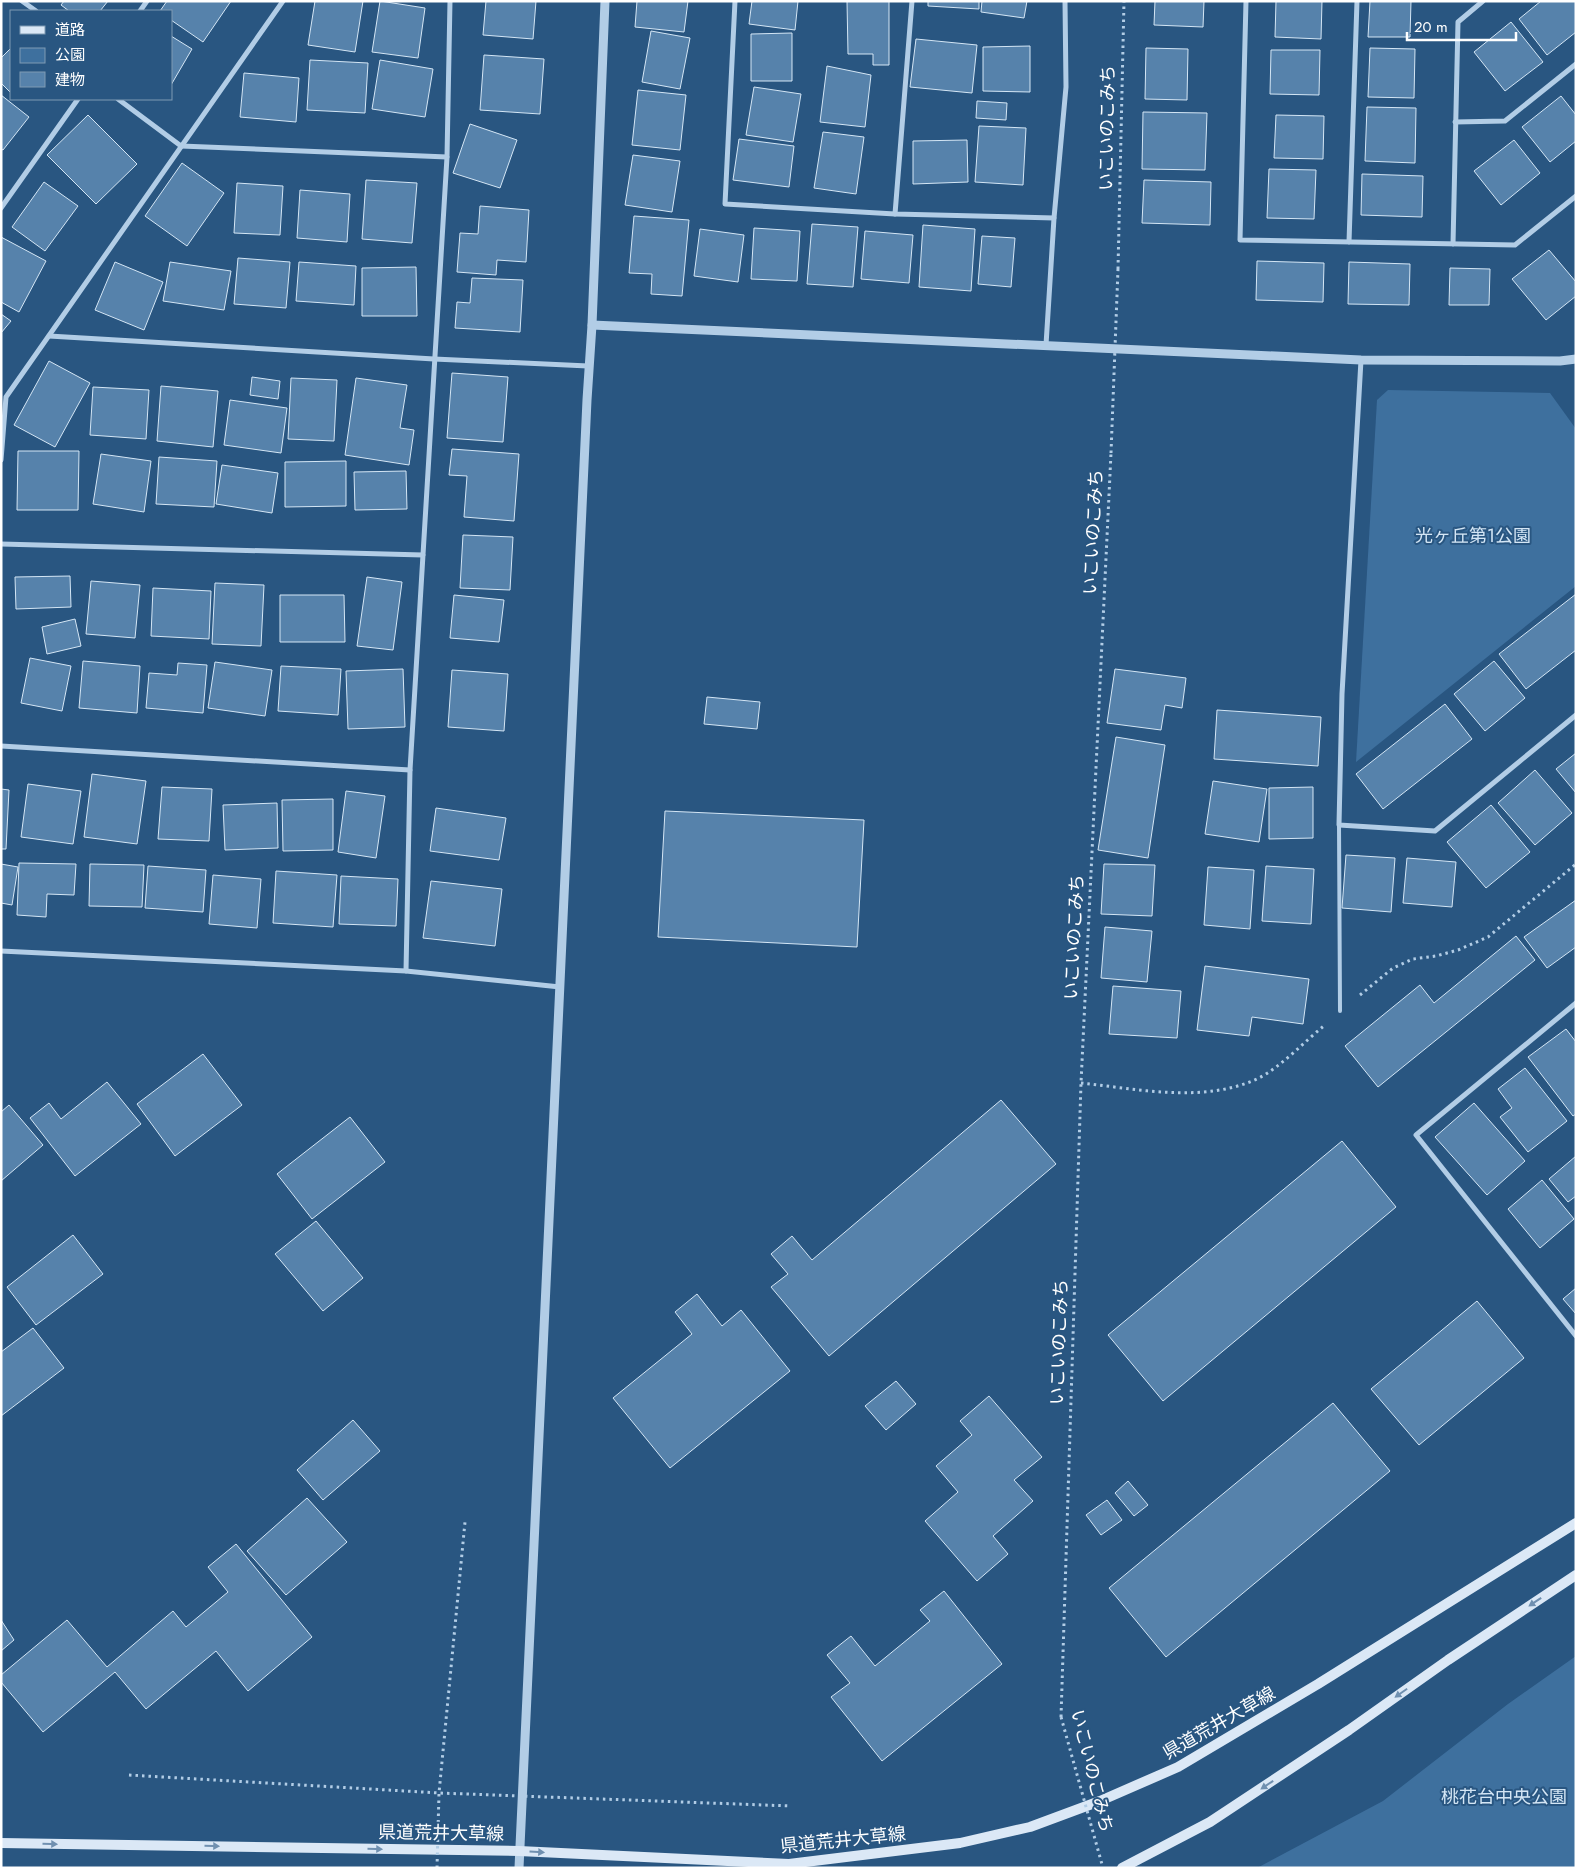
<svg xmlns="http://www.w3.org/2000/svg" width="1577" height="1869" viewBox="0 0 1577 1869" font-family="Jost,'Noto Sans JP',sans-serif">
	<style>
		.green { fill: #3e709e }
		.building { fill: #5682ab; stroke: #d4e6f5 }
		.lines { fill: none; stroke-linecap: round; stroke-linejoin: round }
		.path { stroke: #b2cde6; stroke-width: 3; stroke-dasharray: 2.5 4; stroke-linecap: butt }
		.service { stroke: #b2cde6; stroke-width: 4 }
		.minor { stroke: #b2cde6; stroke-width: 5 }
		.tertiary { stroke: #b2cde6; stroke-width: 9 }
		.secondary { stroke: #dbe8f6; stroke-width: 10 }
		.path-bridge { stroke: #b2cde6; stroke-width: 3; stroke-dasharray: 2.5 4; stroke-linecap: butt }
		.oneway { fill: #7090b0 }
		.labels { text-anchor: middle; stroke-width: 4; stroke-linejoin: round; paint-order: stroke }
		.street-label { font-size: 18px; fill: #fff; stroke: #295681 }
		.park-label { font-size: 18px; fill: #d4e6f5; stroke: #295681 }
	</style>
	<rect width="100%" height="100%" fill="#295681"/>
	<g class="green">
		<path d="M 1388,390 L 1550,393 L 1576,429 L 1576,586 L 1356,762 L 1377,400 Z"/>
		<path d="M 1576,1656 L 1576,1868 L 1257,1868 L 1383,1801 L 1508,1704 Z"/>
	</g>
	<g class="building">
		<path d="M 64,1 L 108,1 L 100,11 L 69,11 L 61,5 Z"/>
		<path d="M 167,1 L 231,1 L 203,42 L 171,20 L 171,11 L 160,11 Z"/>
		<path d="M 315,1 L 363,1 L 355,52 L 308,45 Z"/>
		<path d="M 380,1 L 425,8 L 418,58 L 372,52 Z"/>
		<path d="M 486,1 L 536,1 L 533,39 L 483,35 Z"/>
		<path d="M 637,1 L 688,1 L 684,32 L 635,27 Z"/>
		<path d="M 752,1 L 798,1 L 795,30 L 749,24 Z"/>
		<path d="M 847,1 L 889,1 L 889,65 L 873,65 L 873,54 L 848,54 Z"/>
		<path d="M 928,1 L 979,1 L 979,9 L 928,6 Z"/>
		<path d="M 982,1 L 1027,1 L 1024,18 L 981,12 Z"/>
		<path d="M 1155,1 L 1204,1 L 1203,27 L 1154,25 Z"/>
		<path d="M 1276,1 L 1322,1 L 1321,39 L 1275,37 Z"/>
		<path d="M 1370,1 L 1411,1 L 1410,37 L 1368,37 Z"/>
		<path d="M 1541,1 L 1576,1 L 1576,32 L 1547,55 L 1519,19 Z"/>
		<path d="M 1511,22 L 1543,62 L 1505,91 L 1474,52 Z"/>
		<path d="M 651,31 L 690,38 L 680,89 L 642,82 Z"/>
		<path d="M 792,33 L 792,81 L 751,81 L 751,34 Z"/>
		<path d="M 171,36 L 192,49 L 171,85 Z"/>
		<path d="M 916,39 L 977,45 L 972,93 L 910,87 Z"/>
		<path d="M 1030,46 L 1030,92 L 983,91 L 983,47 Z"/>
		<path d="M 11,48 L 11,93 L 1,83 L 1,58 Z"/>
		<path d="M 1146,48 L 1188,49 L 1187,100 L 1145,99 Z"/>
		<path d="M 1370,48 L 1415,49 L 1414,98 L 1368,97 Z"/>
		<path d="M 1271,50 L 1320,50 L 1319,95 L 1270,94 Z"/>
		<path d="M 484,55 L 544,59 L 540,114 L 480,110 Z"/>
		<path d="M 310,60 L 368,63 L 365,113 L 307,110 Z"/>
		<path d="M 380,60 L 433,69 L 425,117 L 372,109 Z"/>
		<path d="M 827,66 L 871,75 L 865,127 L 820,122 Z"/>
		<path d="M 244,73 L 299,78 L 296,122 L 240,117 Z"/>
		<path d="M 754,87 L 801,94 L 793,142 L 746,135 Z"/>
		<path d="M 638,90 L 686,95 L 680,150 L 632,145 Z"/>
		<path d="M 1,95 L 29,117 L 3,150 L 1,149 Z"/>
		<path d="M 1561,96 L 1576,115 L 1576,141 L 1550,162 L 1522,127 Z"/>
		<path d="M 977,101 L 1007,103 L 1006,120 L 976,118 Z"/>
		<path d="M 1367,107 L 1416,108 L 1415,163 L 1365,161 Z"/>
		<path d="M 1143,112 L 1207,113 L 1205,170 L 1142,169 Z"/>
		<path d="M 88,115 L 137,164 L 96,204 L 47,155 Z"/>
		<path d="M 1276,115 L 1324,116 L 1323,159 L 1274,158 Z"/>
		<path d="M 470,124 L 517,140 L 500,188 L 453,173 Z"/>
		<path d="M 979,126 L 1026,128 L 1023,185 L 975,182 Z"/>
		<path d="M 823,132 L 864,137 L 856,194 L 814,188 Z"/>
		<path d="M 739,139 L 794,146 L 789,187 L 733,180 Z"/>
		<path d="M 967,140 L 968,182 L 913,184 L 913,141 Z"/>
		<path d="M 1514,140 L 1540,173 L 1501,205 L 1474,171 Z"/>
		<path d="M 633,155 L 680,161 L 672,212 L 625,205 Z"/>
		<path d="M 182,163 L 224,193 L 187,246 L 145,216 Z"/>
		<path d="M 1269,169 L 1316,170 L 1314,219 L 1267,218 Z"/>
		<path d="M 1362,174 L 1423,176 L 1422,217 L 1361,215 Z"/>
		<path d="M 366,180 L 417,183 L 412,243 L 362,239 Z"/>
		<path d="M 1144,180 L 1211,182 L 1210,225 L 1142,223 Z"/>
		<path d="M 44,182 L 78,206 L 45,251 L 12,227 Z"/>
		<path d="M 237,183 L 283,186 L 280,235 L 234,233 Z"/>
		<path d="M 300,190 L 350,194 L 347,242 L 297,238 Z"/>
		<path d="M 480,206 L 529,210 L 526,262 L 497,260 L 496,275 L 457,272 L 460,233 L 478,234 Z"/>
		<path d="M 634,216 L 689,220 L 682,296 L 651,294 L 652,274 L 629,273 Z"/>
		<path d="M 812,224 L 858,227 L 853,287 L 807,284 Z"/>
		<path d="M 923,225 L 975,229 L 971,291 L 919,287 Z"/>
		<path d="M 754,228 L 800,231 L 797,281 L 751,279 Z"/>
		<path d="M 700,229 L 744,235 L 738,282 L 694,276 Z"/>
		<path d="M 865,231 L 913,235 L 909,283 L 861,279 Z"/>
		<path d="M 982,236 L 1015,238 L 1011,287 L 978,284 Z"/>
		<path d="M 1,237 L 46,261 L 19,312 L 1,302 Z"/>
		<path d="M 1549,250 L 1576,282 L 1576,296 L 1546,320 L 1512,279 Z"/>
		<path d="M 238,258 L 290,262 L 286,308 L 234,304 Z"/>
		<path d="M 1257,261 L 1324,263 L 1323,302 L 1256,300 Z"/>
		<path d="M 115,262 L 163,282 L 144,330 L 95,310 Z"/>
		<path d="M 170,262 L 231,271 L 224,310 L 163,301 Z"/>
		<path d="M 299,262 L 356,266 L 354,305 L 296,301 Z"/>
		<path d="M 1349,262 L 1410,264 L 1409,305 L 1348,304 Z"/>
		<path d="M 416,267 L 417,316 L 362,316 L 362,268 Z"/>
		<path d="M 1450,268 L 1490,269 L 1489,305 L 1449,305 Z"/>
		<path d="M 472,278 L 523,280 L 520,332 L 455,328 L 457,302 L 470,303 Z"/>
		<path d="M 1,314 L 11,321 L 1,333 Z"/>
		<path d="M 49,361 L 90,383 L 55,447 L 14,425 Z"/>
		<path d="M 452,373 L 508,377 L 503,442 L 447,438 Z"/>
		<path d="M 252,377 L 280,381 L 278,399 L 250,395 Z"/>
		<path d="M 291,378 L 337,380 L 334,441 L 288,439 Z"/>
		<path d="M 356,378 L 407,385 L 400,428 L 414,430 L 409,465 L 345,455 Z"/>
		<path d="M 161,386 L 218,391 L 213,447 L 157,441 Z"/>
		<path d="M 93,387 L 149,390 L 146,439 L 90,435 Z"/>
		<path d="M 230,400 L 287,408 L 281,453 L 224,445 Z"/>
		<path d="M 452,449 L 519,454 L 514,521 L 464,517 L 467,476 L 449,475 Z"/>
		<path d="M 18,451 L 79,451 L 78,510 L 17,510 Z"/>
		<path d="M 101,454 L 151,461 L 144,512 L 93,504 Z"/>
		<path d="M 159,457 L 217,461 L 214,507 L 156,504 Z"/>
		<path d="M 346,461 L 346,506 L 285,507 L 285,462 Z"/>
		<path d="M 222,465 L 278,473 L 272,513 L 216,504 Z"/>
		<path d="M 406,471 L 407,509 L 355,510 L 354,472 Z"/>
		<path d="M 463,535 L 513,537 L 510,590 L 460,588 Z"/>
		<path d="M 70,576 L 71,607 L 16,609 L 15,577 Z"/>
		<path d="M 367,577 L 402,582 L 393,650 L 357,646 Z"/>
		<path d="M 91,581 L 140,585 L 135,638 L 86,634 Z"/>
		<path d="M 215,583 L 264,585 L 261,646 L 212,644 Z"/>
		<path d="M 153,588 L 211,591 L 209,639 L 151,636 Z"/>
		<path d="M 1576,594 L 1576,650 L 1526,689 L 1499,654 Z"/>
		<path d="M 280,595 L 344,595 L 345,642 L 280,642 Z"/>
		<path d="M 454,595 L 504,600 L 499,642 L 450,638 Z"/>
		<path d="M 75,619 L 81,646 L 47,654 L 42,627 Z"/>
		<path d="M 30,658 L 71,666 L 62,711 L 21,703 Z"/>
		<path d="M 83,661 L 140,666 L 137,713 L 79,708 Z"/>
		<path d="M 1494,661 L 1525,698 L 1485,731 L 1454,694 Z"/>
		<path d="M 215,662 L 272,670 L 265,716 L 208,708 Z"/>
		<path d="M 178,663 L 207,665 L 203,713 L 146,708 L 149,673 L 177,675 Z"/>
		<path d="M 281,666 L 341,669 L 338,715 L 278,711 Z"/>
		<path d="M 403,669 L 405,727 L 348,729 L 346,671 Z"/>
		<path d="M 1115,669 L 1186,678 L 1182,708 L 1165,705 L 1161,730 L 1107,723 Z"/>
		<path d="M 452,670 L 508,674 L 504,731 L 448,727 Z"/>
		<path d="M 707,697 L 760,702 L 757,729 L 704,724 Z"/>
		<path d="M 1445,704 L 1472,739 L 1383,809 L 1356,774 Z"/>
		<path d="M 1217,710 L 1321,717 L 1318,766 L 1214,759 Z"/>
		<path d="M 1116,737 L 1165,745 L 1148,858 L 1098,850 Z"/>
		<path d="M 1576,753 L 1576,793 L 1556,769 Z"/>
		<path d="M 1535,770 L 1572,813 L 1535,845 L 1498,803 Z"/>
		<path d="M 92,774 L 146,781 L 137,844 L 84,837 Z"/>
		<path d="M 1213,781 L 1267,789 L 1259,842 L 1205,834 Z"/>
		<path d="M 28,784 L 81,791 L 73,844 L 21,837 Z"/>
		<path d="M 162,787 L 212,789 L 209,841 L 158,839 Z"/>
		<path d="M 1313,787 L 1313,838 L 1269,839 L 1269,788 Z"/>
		<path d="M 1,789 L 9,790 L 6,849 L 1,849 Z"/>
		<path d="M 346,791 L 385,796 L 376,858 L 338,852 Z"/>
		<path d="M 333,799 L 333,850 L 283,851 L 282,800 Z"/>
		<path d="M 277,803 L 278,848 L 225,850 L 223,805 Z"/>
		<path d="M 1491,805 L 1530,852 L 1486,888 L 1447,842 Z"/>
		<path d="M 436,808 L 506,818 L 499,860 L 430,851 Z"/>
		<path d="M 665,811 L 864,820 L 857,947 L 658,937 Z"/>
		<path d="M 1346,855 L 1395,858 L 1391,912 L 1342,908 Z"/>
		<path d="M 1407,858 L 1456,862 L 1452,907 L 1403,903 Z"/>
		<path d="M 19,863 L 76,864 L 74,895 L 47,894 L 46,917 L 17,915 Z"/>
		<path d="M 1,864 L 18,867 L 12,905 L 1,903 Z"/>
		<path d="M 90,864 L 144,865 L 142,907 L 89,906 Z"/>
		<path d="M 1104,864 L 1155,865 L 1152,916 L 1101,914 Z"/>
		<path d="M 148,866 L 206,870 L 203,912 L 145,908 Z"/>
		<path d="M 1266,866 L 1314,869 L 1311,924 L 1262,921 Z"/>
		<path d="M 1208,867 L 1254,870 L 1250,929 L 1204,925 Z"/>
		<path d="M 276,871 L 337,875 L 333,927 L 273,923 Z"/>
		<path d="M 213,875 L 261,879 L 257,928 L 209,924 Z"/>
		<path d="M 341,876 L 398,879 L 396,926 L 339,924 Z"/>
		<path d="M 431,881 L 502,889 L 495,946 L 423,938 Z"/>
		<path d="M 1576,900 L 1576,947 L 1547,968 L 1524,937 Z"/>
		<path d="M 1105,927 L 1152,931 L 1147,982 L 1101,978 Z"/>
		<path d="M 1516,936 L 1535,960 L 1378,1087 L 1345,1046 L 1420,985 L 1434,1003 Z"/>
		<path d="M 1205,966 L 1309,979 L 1303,1024 L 1252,1017 L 1249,1036 L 1197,1030 Z"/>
		<path d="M 1113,986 L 1181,991 L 1177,1038 L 1109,1034 Z"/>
		<path d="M 1566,1029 L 1576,1042 L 1576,1114 L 1573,1116 L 1528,1057 Z"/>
		<path d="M 203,1054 L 242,1105 L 175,1156 L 137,1104 Z"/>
		<path d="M 1525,1068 L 1567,1121 L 1528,1152 L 1500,1117 L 1512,1108 L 1498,1089 Z"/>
		<path d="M 107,1082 L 141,1124 L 75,1176 L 30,1118 L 49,1103 L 61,1119 Z"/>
		<path d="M 1001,1100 L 1056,1164 L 829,1356 L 771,1287 L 788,1274 L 771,1254 L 792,1236 L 812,1260 Z"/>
		<path d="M 1474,1103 L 1525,1161 L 1487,1195 L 1435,1137 Z"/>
		<path d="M 9,1105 L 43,1145 L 1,1181 L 1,1112 Z"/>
		<path d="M 350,1117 L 385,1162 L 312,1219 L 277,1174 Z"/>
		<path d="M 1342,1141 L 1396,1207 L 1163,1401 L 1108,1335 Z"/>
		<path d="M 1576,1156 L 1576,1196 L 1568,1202 L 1549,1179 Z"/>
		<path d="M 1542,1180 L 1574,1219 L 1540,1248 L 1508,1209 Z"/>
		<path d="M 316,1221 L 363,1278 L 323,1311 L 275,1254 Z"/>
		<path d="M 73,1235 L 103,1274 L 36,1325 L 7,1287 Z"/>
		<path d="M 1576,1288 L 1576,1314 L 1563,1299 Z"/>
		<path d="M 697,1294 L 722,1326 L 741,1310 L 790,1371 L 670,1468 L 613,1398 L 692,1334 L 675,1312 Z"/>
		<path d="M 1477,1301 L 1524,1358 L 1419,1445 L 1371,1389 Z"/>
		<path d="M 33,1328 L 64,1368 L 1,1416 L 1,1352 Z"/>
		<path d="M 896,1381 L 916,1404 L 886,1430 L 865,1406 Z"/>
		<path d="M 989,1396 L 1042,1457 L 1014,1480 L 1033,1501 L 993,1536 L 1008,1554 L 977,1581 L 925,1521 L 958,1492 L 936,1466 L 972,1435 L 960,1421 Z"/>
		<path d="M 1333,1403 L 1390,1471 L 1166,1657 L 1109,1588 Z"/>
		<path d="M 353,1420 L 380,1451 L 323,1500 L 297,1470 Z"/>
		<path d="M 1128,1481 L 1148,1505 L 1134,1516 L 1115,1493 Z"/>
		<path d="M 307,1498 L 347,1542 L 286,1595 L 247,1551 Z"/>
		<path d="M 1107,1500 L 1122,1520 L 1101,1535 L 1086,1515 Z"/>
		<path d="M 236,1544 L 312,1637 L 248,1691 L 216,1651 L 146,1709 L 115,1672 L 43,1732 L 1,1682 L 1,1675 L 67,1620 L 107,1667 L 173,1611 L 186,1627 L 228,1592 L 208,1567 Z"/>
		<path d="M 944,1591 L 1002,1664 L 882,1761 L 831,1697 L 850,1683 L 827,1655 L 851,1636 L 875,1666 L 930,1621 L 920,1610 Z"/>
		<path d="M 1,1620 L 14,1640 L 1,1651 Z"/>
	</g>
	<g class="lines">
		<g class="path">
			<path d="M 1118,269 L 1124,1"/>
			<path d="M 1360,995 L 1393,968 L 1413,959 L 1436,956 L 1458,950 L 1488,937 L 1576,864"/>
			<path d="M 1081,1083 C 1139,1089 1204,1104 1259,1078 C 1282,1066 1305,1041 1325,1025"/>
			<path d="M 1061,1717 L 1081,1083 L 1111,453"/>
		</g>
		<path class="service" d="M 1339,825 L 1340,1011"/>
		<g class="minor">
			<path d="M 22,1 L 36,11"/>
			<path d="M 735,1 L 725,204 L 895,214 L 1054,218"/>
			<path d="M 1246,1 L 1240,240 L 1515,245 L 1576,196"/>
			<path d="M 140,11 L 147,1"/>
			<path d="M 118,99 L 181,146 L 447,157"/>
			<path d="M 1455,122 L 1505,121 L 1576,64"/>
			<path d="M 1,208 L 78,99"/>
			<path d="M 895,214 L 912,1"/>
			<path d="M 1349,242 L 1357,1"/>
			<path d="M 1453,244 L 1458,22 L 1483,1"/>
			<path d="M 49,336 L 434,359 L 588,366"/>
			<path d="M 1046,345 L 1054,218 L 1066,87 L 1065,1"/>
			<path d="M 1361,360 L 1342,694 L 1339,825 L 1435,831 L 1576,715"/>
			<path d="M 1,460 L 6,397 L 283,1"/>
			<path d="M 1,544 L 423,555"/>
			<path d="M 1,746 L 410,770"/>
			<path d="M 1,951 L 406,971 L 560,987"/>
			<path d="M 406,971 L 410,770 L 447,157 L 450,1"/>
			<path d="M 1576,1003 L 1416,1135 L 1576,1336"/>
		</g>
		<g class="tertiary">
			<path d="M 592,325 L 1361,360 L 1560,361 L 1576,359"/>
			<path d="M 519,1868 L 587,400 L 592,325 L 605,1"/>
		</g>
		<g class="secondary">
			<path d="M 1,1843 L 519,1851 L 789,1864 L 960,1843 L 1030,1827 L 1100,1801 L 1178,1767 L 1318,1684 L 1576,1523"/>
			<path d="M 1122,1868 L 1210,1822 L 1349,1730 L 1448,1660 L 1576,1575"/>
		</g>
		<g class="path-bridge">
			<path d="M 1111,453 L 1118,269"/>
			<path d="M 1061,1717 L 1103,1868"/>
			<path d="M 129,1775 L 439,1793 L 791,1806"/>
			<path d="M 437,1868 L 439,1793 L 465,1522"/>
		</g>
	</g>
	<defs><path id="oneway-solid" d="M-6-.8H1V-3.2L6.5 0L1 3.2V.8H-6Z" transform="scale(1.25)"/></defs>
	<g class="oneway">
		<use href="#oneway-solid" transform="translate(1535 1602) rotate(146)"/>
		<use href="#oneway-solid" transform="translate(1401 1693) rotate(145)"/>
		<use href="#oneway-solid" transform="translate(1267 1785) rotate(146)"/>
		<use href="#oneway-solid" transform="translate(50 1844) rotate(1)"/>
		<use href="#oneway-solid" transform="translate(212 1846) rotate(1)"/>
		<use href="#oneway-solid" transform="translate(375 1849) rotate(1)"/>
		<use href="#oneway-solid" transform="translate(537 1852) rotate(3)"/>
	</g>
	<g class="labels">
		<g class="street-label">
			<text transform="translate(1107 128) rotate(-89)" y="6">いこいのこみち</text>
			<text transform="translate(1093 532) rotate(-87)" y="6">いこいのこみち</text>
			<text transform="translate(1074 937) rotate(-87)" y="6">いこいのこみち</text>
			<text transform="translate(1059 1342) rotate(-88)" y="6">いこいのこみち</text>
			<text transform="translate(1219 1723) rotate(-30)" y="6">県道荒井大草線</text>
			<text transform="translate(1092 1771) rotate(76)" y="6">いこいのこみち</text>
			<text transform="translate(441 1833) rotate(1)" y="6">県道荒井大草線</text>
			<text transform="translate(843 1840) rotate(-6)" y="6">県道荒井大草線</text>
		</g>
		<g class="park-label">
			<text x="1473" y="542">光ヶ丘第1公園</text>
			<text x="1504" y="1803">桃花台中央公園</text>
		</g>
	</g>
	<rect width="1577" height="1869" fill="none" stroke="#ffffff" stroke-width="5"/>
	<rect x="10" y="10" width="162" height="90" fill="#295681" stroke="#7f9ab3"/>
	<rect x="20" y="26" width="25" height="8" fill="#dbe8f6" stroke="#7f9ab3"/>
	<text x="55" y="35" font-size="15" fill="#ffffff">道路</text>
	<rect x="20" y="48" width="25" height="15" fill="#3e709e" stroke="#7f9ab3"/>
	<text x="55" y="60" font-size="15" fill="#ffffff">公園</text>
	<rect x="20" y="72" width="25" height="15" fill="#5682ab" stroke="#7f9ab3"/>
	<text x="55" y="85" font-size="15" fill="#ffffff">建物</text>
	<path d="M1407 32v8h109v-8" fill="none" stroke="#ffffff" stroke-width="2.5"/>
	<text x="1414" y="32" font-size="15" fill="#ffffff" stroke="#295681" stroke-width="4" paint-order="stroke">20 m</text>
</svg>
